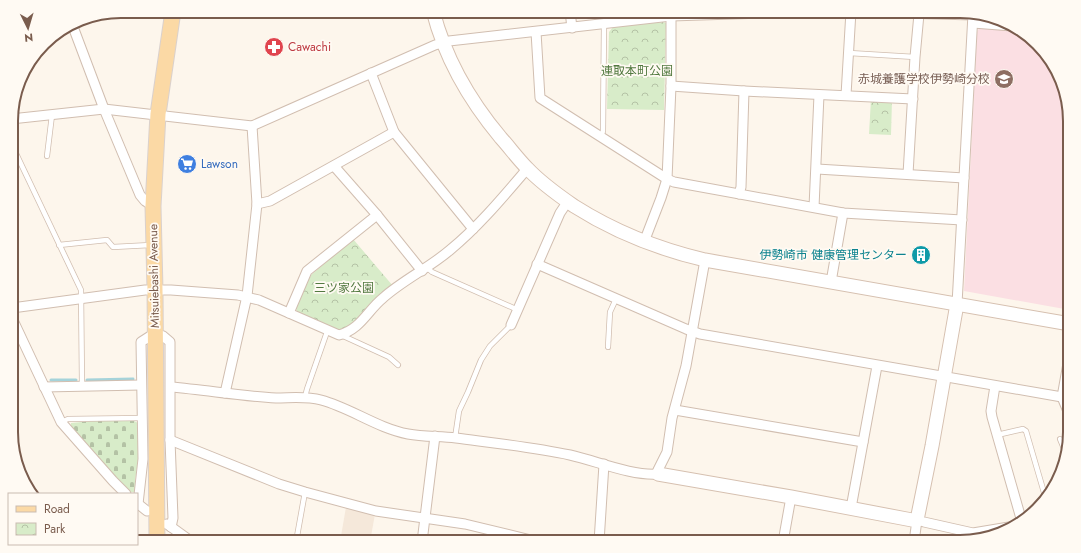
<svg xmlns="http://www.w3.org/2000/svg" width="1081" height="553" viewBox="0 0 1081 553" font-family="Jost,'Noto Sans JP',sans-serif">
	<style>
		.residential { fill: #f5e8da }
		.medical { fill: #fbdfe3 }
		.cemetery { fill: url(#cemetery-stones) }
		.park { fill: url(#park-crowns) }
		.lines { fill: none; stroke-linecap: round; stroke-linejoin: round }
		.stream { stroke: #a5d3da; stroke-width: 3 }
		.lane-casing { stroke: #d1beb0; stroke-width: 6 }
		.street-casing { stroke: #d1beb0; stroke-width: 11 }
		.secondary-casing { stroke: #d6c0b0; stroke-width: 15 }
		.primary-casing { stroke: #dad1cd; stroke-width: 17 }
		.lane { stroke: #fff; stroke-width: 4.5 }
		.street { stroke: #fff; stroke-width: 9 }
		.secondary { stroke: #fff; stroke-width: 13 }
		.primary { stroke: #fbd9a5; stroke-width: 15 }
		.labels { text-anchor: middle; stroke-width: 3.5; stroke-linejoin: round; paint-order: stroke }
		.health-label { font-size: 12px; fill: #be3a42; stroke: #fffaf3; text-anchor: start }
		.park-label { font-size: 12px; fill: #537a41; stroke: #fffaf3 }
		.education-label { font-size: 12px; fill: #785e54; stroke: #fffaf3; text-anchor: end }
		.shop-label { font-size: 12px; fill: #366cbe; stroke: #fffaf3; text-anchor: start }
		.culture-label { font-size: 12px; fill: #0d838f; stroke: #fffaf3; text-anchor: end }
		.street-label { font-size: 12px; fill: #7a5c4d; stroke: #fffaf3 }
		.rim { fill: none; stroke: #7a5c4d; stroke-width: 2 }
	</style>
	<defs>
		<pattern id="cemetery-stones" width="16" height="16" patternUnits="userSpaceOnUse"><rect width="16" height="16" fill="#d8ecc9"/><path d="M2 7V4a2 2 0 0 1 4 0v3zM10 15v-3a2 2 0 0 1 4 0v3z" fill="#b4c2a5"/></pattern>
		<pattern id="park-crowns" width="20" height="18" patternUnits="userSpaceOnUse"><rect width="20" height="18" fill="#d8ecc9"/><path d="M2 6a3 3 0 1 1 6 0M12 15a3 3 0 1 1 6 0" fill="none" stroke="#b4c2a5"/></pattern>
	</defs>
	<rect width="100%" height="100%" fill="#fdf6ec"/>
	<path class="residential" d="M 346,507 L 375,514 L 370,542 L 340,542 Z"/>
	<path class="medical" d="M 979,28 L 1018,30 L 1051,60 L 1069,107 L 1070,310 L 964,291 L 977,32 Z"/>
	<path class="cemetery" d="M 93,421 L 134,421 L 138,423 L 138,462 L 135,480 L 135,492 L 131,492 L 113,474 L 71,426 L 71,423 Z"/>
	<g class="park">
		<path d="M 663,22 L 666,23 L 664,110 L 607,109 L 609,32 L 613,27 Z"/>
		<path d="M 871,99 L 892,100 L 891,135 L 869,134 Z"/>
		<path d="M 353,239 L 393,286 C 389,289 383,291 379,295 C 368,305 356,327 339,330 L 297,312 L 296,307 L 311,275 Z"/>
	</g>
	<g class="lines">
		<g class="stream">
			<path d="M 51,380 L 76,380"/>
			<path d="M 87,380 L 133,379"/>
		</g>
		<g class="lane-casing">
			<g id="lane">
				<path d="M 849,53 L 915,57"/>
				<path d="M 601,137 L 603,131 L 604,24"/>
				<path d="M 11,143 L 81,290 L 82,385"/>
				<path d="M 47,156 L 52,115"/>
				<path d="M 1069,156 L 1068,176 L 1069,177"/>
				<path d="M 59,245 L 107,240 L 113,247 L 151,245"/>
				<path d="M 426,267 L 432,272 L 518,310"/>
				<path d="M 341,335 L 389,357 L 398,365"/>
				<path d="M 608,347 L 610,312 L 616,299"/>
				<path d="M 305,397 L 307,389 L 328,329"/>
				<path d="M 61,422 L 68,419 L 142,418"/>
				<path d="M 997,435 L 1023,429 L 1026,431 L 1045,496"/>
				<path d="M 455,438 L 459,411 L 468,392 L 481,360 L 490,346 L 511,325"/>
				<path d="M 1060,439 L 1065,451"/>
				<path d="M 296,542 L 305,492"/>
			</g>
		</g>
		<g class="street-casing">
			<g id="street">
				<path d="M 570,11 L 572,28"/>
				<path d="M 973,23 L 1012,26"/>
				<path d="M 72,24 L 104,109 L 140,195 L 145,201 L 153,206"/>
				<path d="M 536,32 L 540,98 L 667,179 L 674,182 L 843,213 L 962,220"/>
				<path d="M 371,73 L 394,132 L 473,229"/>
				<path d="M 671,86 L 744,91 L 913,99"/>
				<path d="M 846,95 L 851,11"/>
				<path d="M 11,119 L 104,109 L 252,126 L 435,45 L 449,41 L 671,16 L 828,11 L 973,15"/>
				<path d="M 334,166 L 377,215 L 422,271"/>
				<path d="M 817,169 L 964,178"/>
				<path d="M 908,174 L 915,57 L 919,14"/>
				<path d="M 739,194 L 741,187 L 744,91"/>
				<path d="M 257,204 L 270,201 L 394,132"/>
				<path d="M 814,207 L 819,95"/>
				<path d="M 644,242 L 661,198 L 667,179 L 671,86 L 671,11"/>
				<path d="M 537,264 L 686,329 L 700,334 L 1062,397"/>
				<path d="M 831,282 L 843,213"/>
				<path d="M 957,304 L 973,14"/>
				<path d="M 12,308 L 145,290 L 171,290 L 238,295 L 259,300 L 339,335 C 361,329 367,311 383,298 C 403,280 429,268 450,250 C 479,226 503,197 527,169"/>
				<path d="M 289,313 L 307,271 L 377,215"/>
				<path d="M 12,318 L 61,422 L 113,481 L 126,494"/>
				<path d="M 511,325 L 560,213 L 568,201"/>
				<path d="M 1070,352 L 1062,397 L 1070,416"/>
				<path d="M 995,386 L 991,411 L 992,417 L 1022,522"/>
				<path d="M 44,387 L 141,385"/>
				<path d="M 171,387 C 206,390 241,396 276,398 C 291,398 306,396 321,400 C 351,408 377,428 408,434 C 424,437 440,436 456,438 C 494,443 532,447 570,455 C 597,461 631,476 658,474 L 658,470 L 667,452 L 672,418 L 686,366 L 705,260"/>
				<path d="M 225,393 L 247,296 L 257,204 L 252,126"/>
				<path d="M 675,410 L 863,442"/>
				<path d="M 170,440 L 279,484 L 305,492 L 376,511 L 465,524 L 539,542"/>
				<path d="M 137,503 L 147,511"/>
				<path d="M 138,504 L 143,459 L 141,342 L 155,333 L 163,336 L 170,342 L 170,440 L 173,518 L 171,527"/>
				<path d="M 851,508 L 877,366"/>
				<path d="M 167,524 L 192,542"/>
				<path d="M 422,542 L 435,436"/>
				<path d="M 599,542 L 604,464"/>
				<path d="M 783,542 L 791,497"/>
				<path d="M 914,542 L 917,520 L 924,522 L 973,533 L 1015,526"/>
			</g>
		</g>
		<g class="secondary-casing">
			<g id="secondary">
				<path d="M 433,11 C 445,58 470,101 501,138 C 510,148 518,159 527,168 C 541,183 558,195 574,206 C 615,232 658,249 705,260 L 1070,324"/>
				<path d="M 658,474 L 791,497 L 912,520 L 917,520 L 932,446 L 957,304"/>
			</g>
		</g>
		<g class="primary-casing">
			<path id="primary" d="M 157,542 L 155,290 L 153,206 L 158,114 L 173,11"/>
		</g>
		<use href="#lane" class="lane"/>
		<use href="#street" class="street"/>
		<use href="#secondary" class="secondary"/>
		<use href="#primary" class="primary"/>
	</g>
	<defs>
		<g id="pharmacy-disc" transform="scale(1)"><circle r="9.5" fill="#e0444e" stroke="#fffaf3"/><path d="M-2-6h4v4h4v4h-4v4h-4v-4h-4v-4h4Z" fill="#fff"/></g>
		<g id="school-disc" transform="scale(1)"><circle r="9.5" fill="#8d6e63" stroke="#fffaf3"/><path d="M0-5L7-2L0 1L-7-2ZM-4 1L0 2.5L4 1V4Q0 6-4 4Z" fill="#fff"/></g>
		<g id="supermarket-disc" transform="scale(1)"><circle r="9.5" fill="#3f7fe0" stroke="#fffaf3"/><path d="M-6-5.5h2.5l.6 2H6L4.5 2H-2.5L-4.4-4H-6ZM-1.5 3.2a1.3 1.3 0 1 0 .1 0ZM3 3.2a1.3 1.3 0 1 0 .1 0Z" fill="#fff"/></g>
		<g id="building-disc" transform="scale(1)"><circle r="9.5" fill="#0f9aa8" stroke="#fffaf3"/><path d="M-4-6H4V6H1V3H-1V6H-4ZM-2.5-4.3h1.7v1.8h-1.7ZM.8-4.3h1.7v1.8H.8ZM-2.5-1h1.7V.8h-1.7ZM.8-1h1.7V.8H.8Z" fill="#fff"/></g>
	</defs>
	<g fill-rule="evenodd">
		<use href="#pharmacy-disc" x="274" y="47"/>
		<use href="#school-disc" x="1004" y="79"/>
		<use href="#supermarket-disc" x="187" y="164"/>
		<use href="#building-disc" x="921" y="255"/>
	</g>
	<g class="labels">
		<g class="health-label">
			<text x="288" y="51">Cawachi</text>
		</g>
		<g class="park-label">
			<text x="637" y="75">連取本町公園</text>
			<text x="344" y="292">三ツ家公園</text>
		</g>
		<g class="education-label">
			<text x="990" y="83">赤城養護学校伊勢崎分校</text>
		</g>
		<g class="shop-label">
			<text x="201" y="168">Lawson</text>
		</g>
		<g class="culture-label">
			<text x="907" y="259">伊勢崎市 健康管理センター</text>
		</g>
		<g class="street-label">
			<text transform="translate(154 276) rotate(-91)" y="4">Mitsuiebashi Avenue</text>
		</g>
	</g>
	<path d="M0 0H1081V553H0ZM121 18H960A103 103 0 0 1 1063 121V432A103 103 0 0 1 960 535H121A103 103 0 0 1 18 432V121A103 103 0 0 1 121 18Z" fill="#fffaf3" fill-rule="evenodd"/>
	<path class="rim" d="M121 18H960A103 103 0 0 1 1063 121V432A103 103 0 0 1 960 535H121A103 103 0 0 1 18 432V121A103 103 0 0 1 121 18Z"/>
	<rect x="8" y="493" width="130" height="52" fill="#fffaf3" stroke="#cabbb1"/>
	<rect x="16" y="506" width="20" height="6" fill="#fbd9a5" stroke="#cabbb1"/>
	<text x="44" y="513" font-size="12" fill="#7a5c4d">Road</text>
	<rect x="16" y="523" width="20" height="12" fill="url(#park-crowns)" stroke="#cabbb1"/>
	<text x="44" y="533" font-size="12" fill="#7a5c4d">Park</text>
	<g transform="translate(28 28) rotate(175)" stroke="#fffaf3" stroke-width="3" paint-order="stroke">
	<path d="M0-3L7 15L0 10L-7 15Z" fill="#7a5c4d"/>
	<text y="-6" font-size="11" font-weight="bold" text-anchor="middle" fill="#7a5c4d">N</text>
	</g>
</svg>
